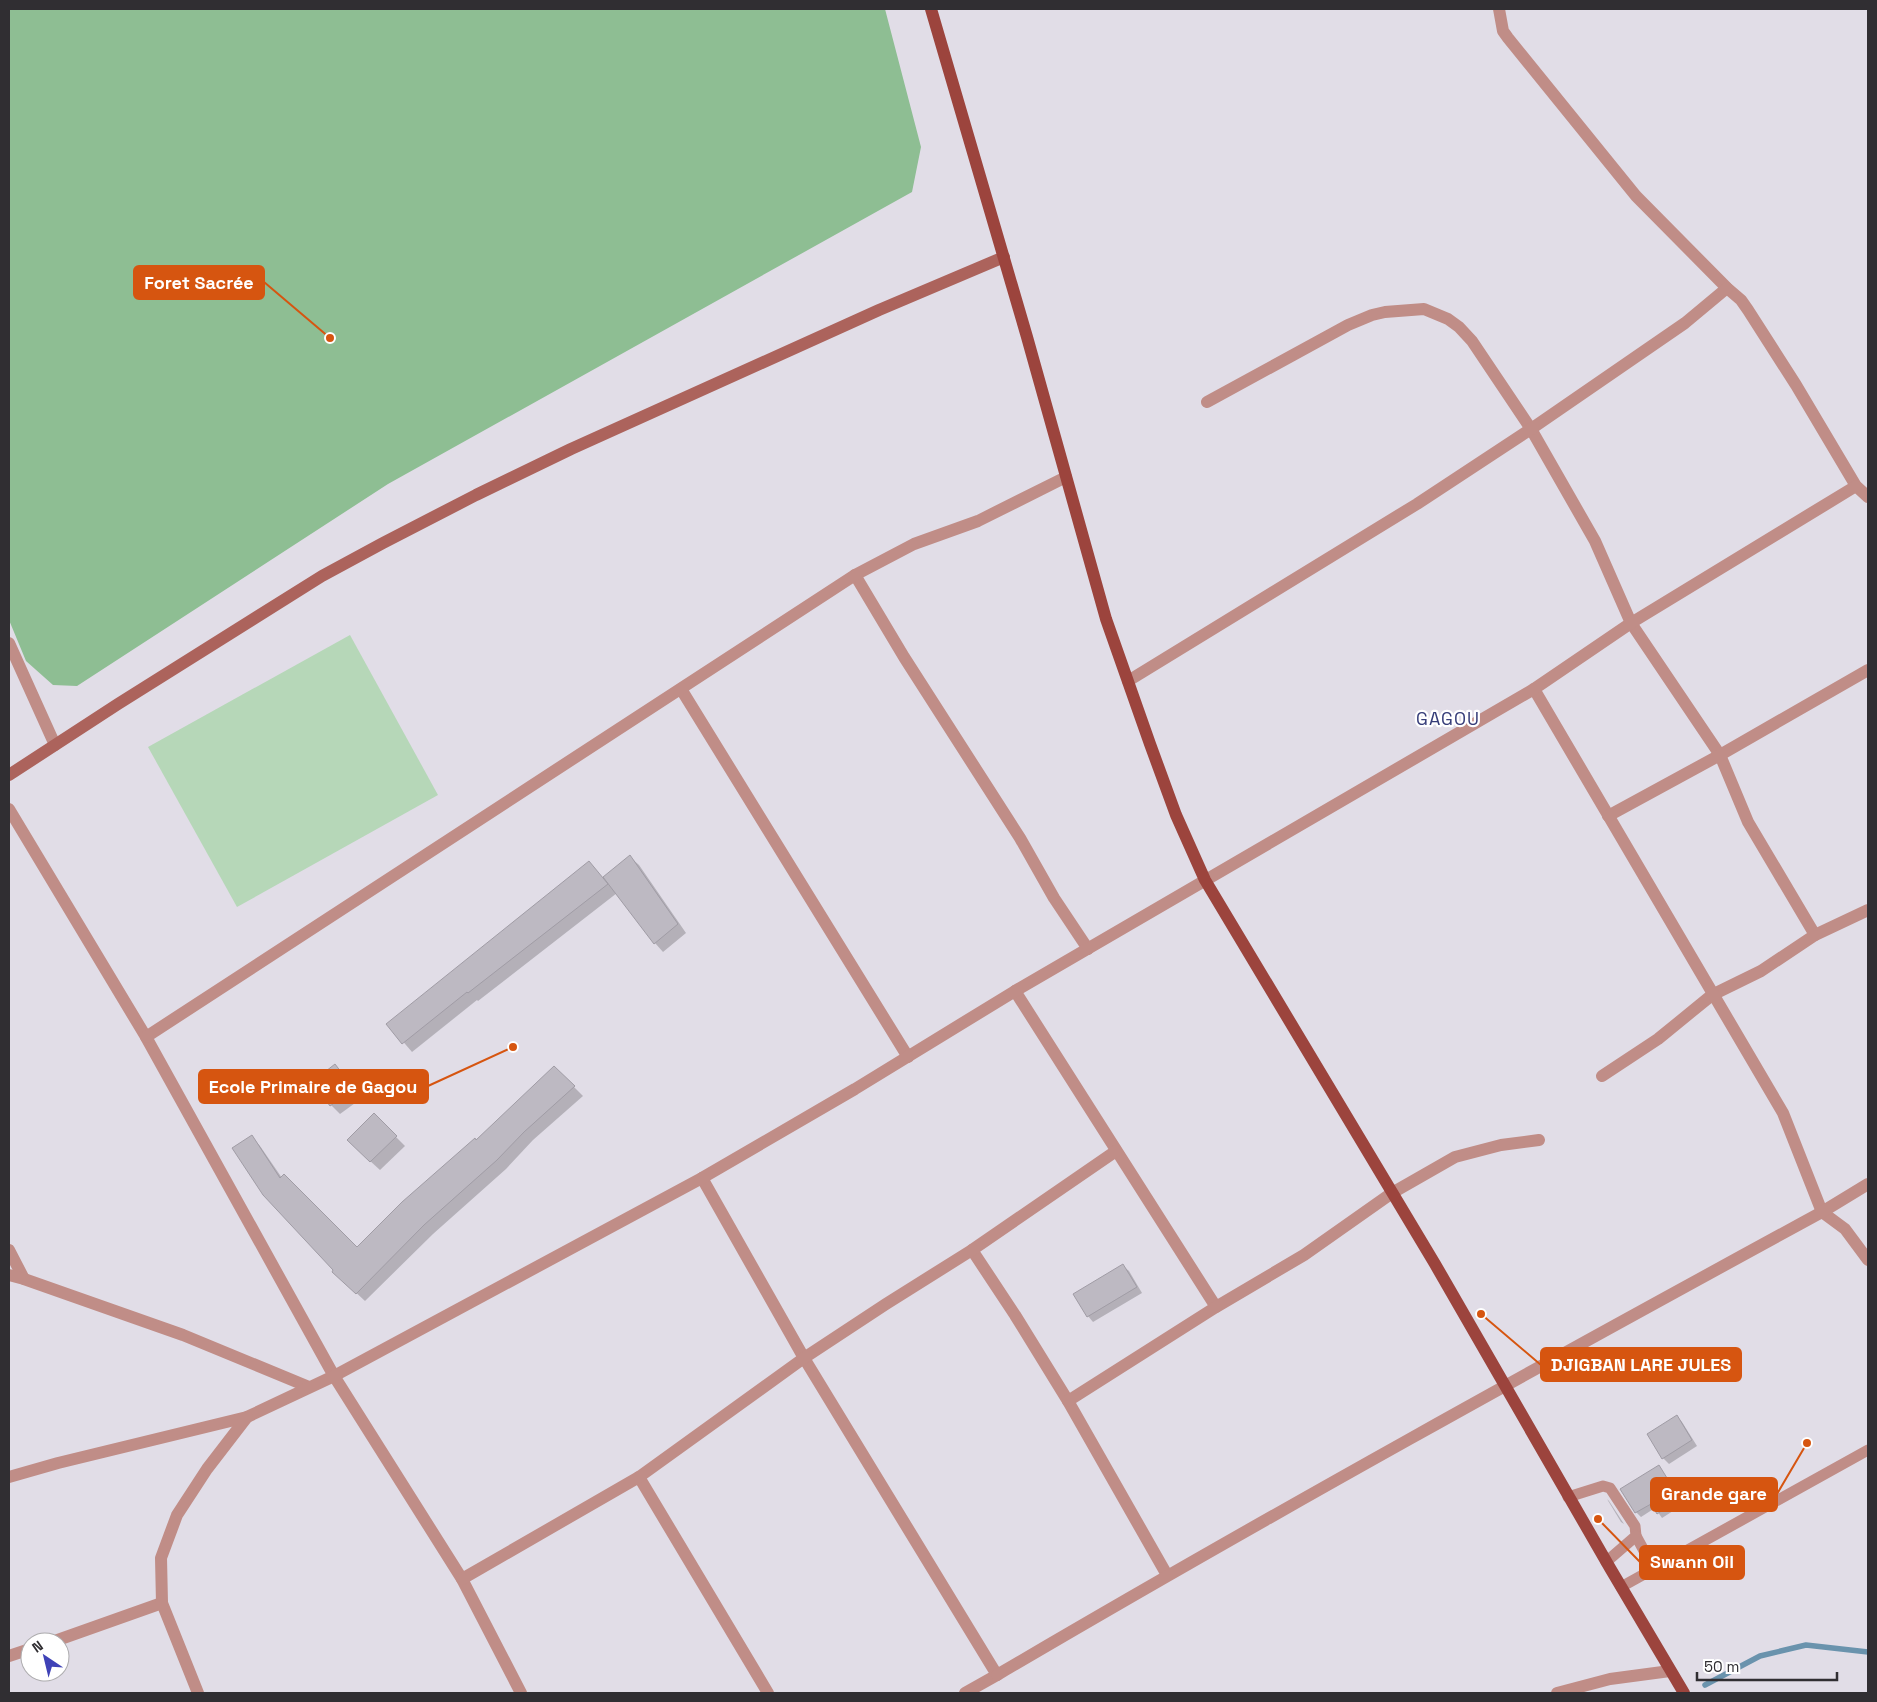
<svg xmlns="http://www.w3.org/2000/svg" width="1877" height="1702" viewBox="0 0 1877 1702" font-family="'Space Grotesk',sans-serif">
	<style>
		.green { fill: #b6d7b8 }
		.forest { fill: #8ebe93 }
		.shadow { fill: #0003 }
		.lines { fill: none; stroke-linecap: round; stroke-linejoin: round }
		.stream { stroke: #6a93ad; stroke-width: 5.5 }
		.building { fill: #bdb9c2; stroke: #a09ca5 }
		.lane { stroke: #c08d87; stroke-width: 11 }
		.street { stroke: #c08d87; stroke-width: 12 }
		.secondary { stroke: #ac635c; stroke-width: 12 }
		.primary { stroke: #9c443d; stroke-width: 12 }
		.labels { text-anchor: middle; stroke-width: 4.5; stroke-linejoin: round; paint-order: stroke }
		.neighbourhood-label { font-size: 18px; letter-spacing: 1px; fill: #353c78; stroke: #fff }
		.leader { fill: none; stroke: #d65510; stroke-width: 2 }
		.callout-dot { fill: #d65510; stroke: #fff; stroke-width: 2 }
		.callout { fill: #d65510; stroke: #d65510; stroke-width: 2 }
		.callout-label { font-size: 18px; text-anchor: middle; font-weight: bold; fill: #fff }
	</style>
	<rect width="100%" height="100%" fill="#e1dde7"/>
	<path class="green" d="M 350,635 L 438,795 L 237,907 L 148,747 Z"/>
	<path class="forest" d="M 9,9 L 885,9 L 921,147 L 912,192 L 388,484 L 77,686 L 53,685 L 26,661 L 9,620 Z"/>
	<g class="shadow">
		<path d="M 630,857 L 639,865 L 686,933 L 663,952 L 655,943 L 617,893 L 478,1001 L 477,1000 L 412,1052 L 388,1024 L 603,878 Z"/>
		<path d="M 335,1066 L 362,1098 L 340,1114 L 331,1105 Z"/>
		<path d="M 554,1067 L 583,1096 L 533,1140 L 506,1169 L 433,1234 L 365,1301 L 334,1272 L 335,1271 L 252,1137 L 260,1146 L 282,1178 L 357,1248 L 476,1142 Z"/>
		<path d="M 374,1115 L 405,1146 L 380,1170 L 357,1149 Z"/>
		<path d="M 1123,1266 L 1129,1271 L 1142,1293 L 1093,1322 L 1088,1316 Z"/>
		<path d="M 1677,1417 L 1682,1422 L 1697,1446 L 1669,1464 L 1663,1458 Z"/>
		<path d="M 1658,1466 L 1684,1504 L 1662,1518 L 1655,1508 L 1641,1517 L 1636,1512 Z"/>
		<path d="M 1607,1499 L 1609,1501 L 1624,1524 L 1621,1522 Z"/>
	</g>
	<g class="lines">
		<path class="stream" d="M 1705,1685 L 1760,1656 L 1806,1645 L 1868,1652"/>
	</g>
	<g class="building">
		<path d="M 630,855 L 678,924 L 654,944 L 603,877 Z"/>
		<path d="M 589,861 L 608,884 L 468,993 L 467,992 L 402,1044 L 386,1024 Z"/>
		<path d="M 335,1064 L 354,1089 L 330,1106 L 312,1082 Z"/>
		<path d="M 554,1066 L 575,1086 L 524,1132 L 497,1160 L 424,1225 L 356,1294 L 332,1272 L 333,1270 L 263,1195 L 232,1148 L 252,1135 L 280,1178 L 284,1174 L 357,1247 L 402,1202 L 475,1138 L 476,1140 Z"/>
		<path d="M 374,1113 L 397,1136 L 370,1162 L 347,1140 Z"/>
		<path d="M 1123,1264 L 1137,1287 L 1087,1317 L 1073,1294 Z"/>
		<path d="M 1677,1415 L 1692,1440 L 1662,1459 L 1647,1434 Z"/>
		<path d="M 1659,1465 L 1680,1499 L 1657,1514 L 1651,1504 L 1635,1513 L 1620,1489 Z"/>
	</g>
	<g class="lines">
		<g class="lane">
			<path d="M 1568,1497 L 1603,1486 L 1610,1488 L 1635,1526 L 1636,1536 L 1606,1562"/>
			<path d="M 1636,1536 L 1654,1569"/>
			<path d="M 1621,1587 L 1868,1450"/>
		</g>
		<g class="street">
			<path d="M 1499,9 L 1503,31 L 1508,38 L 1636,196 L 1727,288 L 1741,300 L 1748,310 L 1796,385 L 1856,486 L 1868,497"/>
			<path d="M 1207,402 L 1348,325 L 1372,315 L 1385,312 L 1424,309 L 1448,319 L 1459,327 L 1472,341 L 1531,429 L 1595,541 L 1631,623 L 1720,755 L 1748,822 L 1815,935 L 1761,971 L 1712,995 L 1658,1039 L 1602,1076"/>
			<path d="M 855,575 L 904,657 L 1020,838 L 1054,898 L 1088,949"/>
			<path d="M 9,643 L 55,745"/>
			<path d="M 1128,681 L 1417,504 L 1531,429 L 1685,323 L 1727,288"/>
			<path d="M 681,689 L 908,1057"/>
			<path d="M 1534,689 L 1783,1113 L 1822,1212 L 1845,1229 L 1868,1260"/>
			<path d="M 9,809 L 146,1037 L 334,1376 L 462,1579 L 521,1693"/>
			<path d="M 1608,816 L 1720,755 L 1868,670"/>
			<path d="M 1815,935 L 1868,910"/>
			<path d="M 1015,991 L 1216,1307"/>
			<path d="M 146,1037 L 855,575 L 914,544 L 978,521 L 1066,477"/>
			<path d="M 702,1178 L 804,1358 L 997,1675 L 965,1693"/>
			<path d="M 9,1250 L 24,1279"/>
			<path d="M 972,1250 L 1015,1315 L 1068,1401 L 1167,1575"/>
			<path d="M 9,1275 L 24,1279 L 183,1335 L 309,1387"/>
			<path d="M 1068,1401 L 1216,1307 L 1304,1255 L 1392,1193 L 1455,1157 L 1501,1145 L 1539,1140"/>
			<path d="M 9,1477 L 58,1463 L 247,1417 L 334,1376 L 702,1178 L 855,1089 L 1015,991 L 1534,689 L 1631,623 L 1856,486"/>
			<path d="M 639,1477 L 768,1693"/>
			<path d="M 462,1579 L 639,1477 L 804,1358 L 886,1304 L 972,1250 L 1116,1151"/>
			<path d="M 52,1642 L 162,1603"/>
			<path d="M 9,1656 L 30,1649"/>
			<path d="M 997,1675 C 1269,1515 1545,1363 1822,1212 L 1868,1184"/>
			<path d="M 198,1693 L 162,1603 L 161,1558 L 177,1515 L 207,1469 L 247,1417"/>
			<path d="M 1557,1693 L 1610,1679 L 1670,1671"/>
		</g>
		<path class="secondary" d="M 9,775 L 118,704 L 322,576 L 383,543 L 476,495 L 571,449 L 879,310 L 1004,257"/>
		<path class="primary" d="M 931,9 L 1027,337 L 1106,619 L 1150,744 L 1176,815 L 1205,880 L 1435,1264 L 1610,1568 L 1684,1693"/>
	</g>
	<g class="labels">
		<g class="neighbourhood-label">
			<text x="1448" y="725">GAGOU</text>
		</g>
	</g>
	<path class="leader" d="M330 338L264 282M513 1047L428 1086M1481 1314L1541 1365M1807 1443L1777 1494M1598 1519L1640 1562"/>
	<g class="callout-dot">
		<circle cx="330" cy="338" r="5"/>
		<circle cx="513" cy="1047" r="5"/>
		<circle cx="1481" cy="1314" r="5"/>
		<circle cx="1807" cy="1443" r="5"/>
		<circle cx="1598" cy="1519" r="5"/>
	</g>
	<g class="callout">
		<rect x="134" y="266" width="130" height="33" rx="5"/>
		<rect x="199" y="1070" width="229" height="33" rx="5"/>
		<rect x="1541" y="1348" width="200" height="33" rx="5"/>
		<rect x="1651" y="1478" width="126" height="33" rx="5"/>
		<rect x="1640" y="1546" width="104" height="33" rx="5"/>
	</g>
	<g class="callout-label">
		<text x="199" y="289">Foret Sacrée</text>
		<text x="313" y="1093">Ecole Primaire de Gagou</text>
		<text x="1641" y="1371">DJIGBAN LARE JULES</text>
		<text x="1714" y="1500">Grande gare</text>
		<text x="1692" y="1568">Swann Oil</text>
	</g>
	<rect width="1877" height="1702" fill="none" stroke="#302e32" stroke-width="20"/>
	<g transform="translate(45 1657) rotate(325)"><circle r="24" fill="#ffffff" stroke="#acabad"/>
	<path d="M0-4L9 19L0 12L-9 19Z" fill="#3f42b7"/>
	<text y="-8" font-size="14" font-weight="bold" text-anchor="middle" fill="#302e32">N</text>
	</g>
	<path d="M1697 1672v8h140v-8" fill="none" stroke="#302e32" stroke-width="2.5"/>
	<text x="1704" y="1672" font-size="15" fill="#302e32" stroke="#ffffff" stroke-width="4" paint-order="stroke">50 m</text>
</svg>
